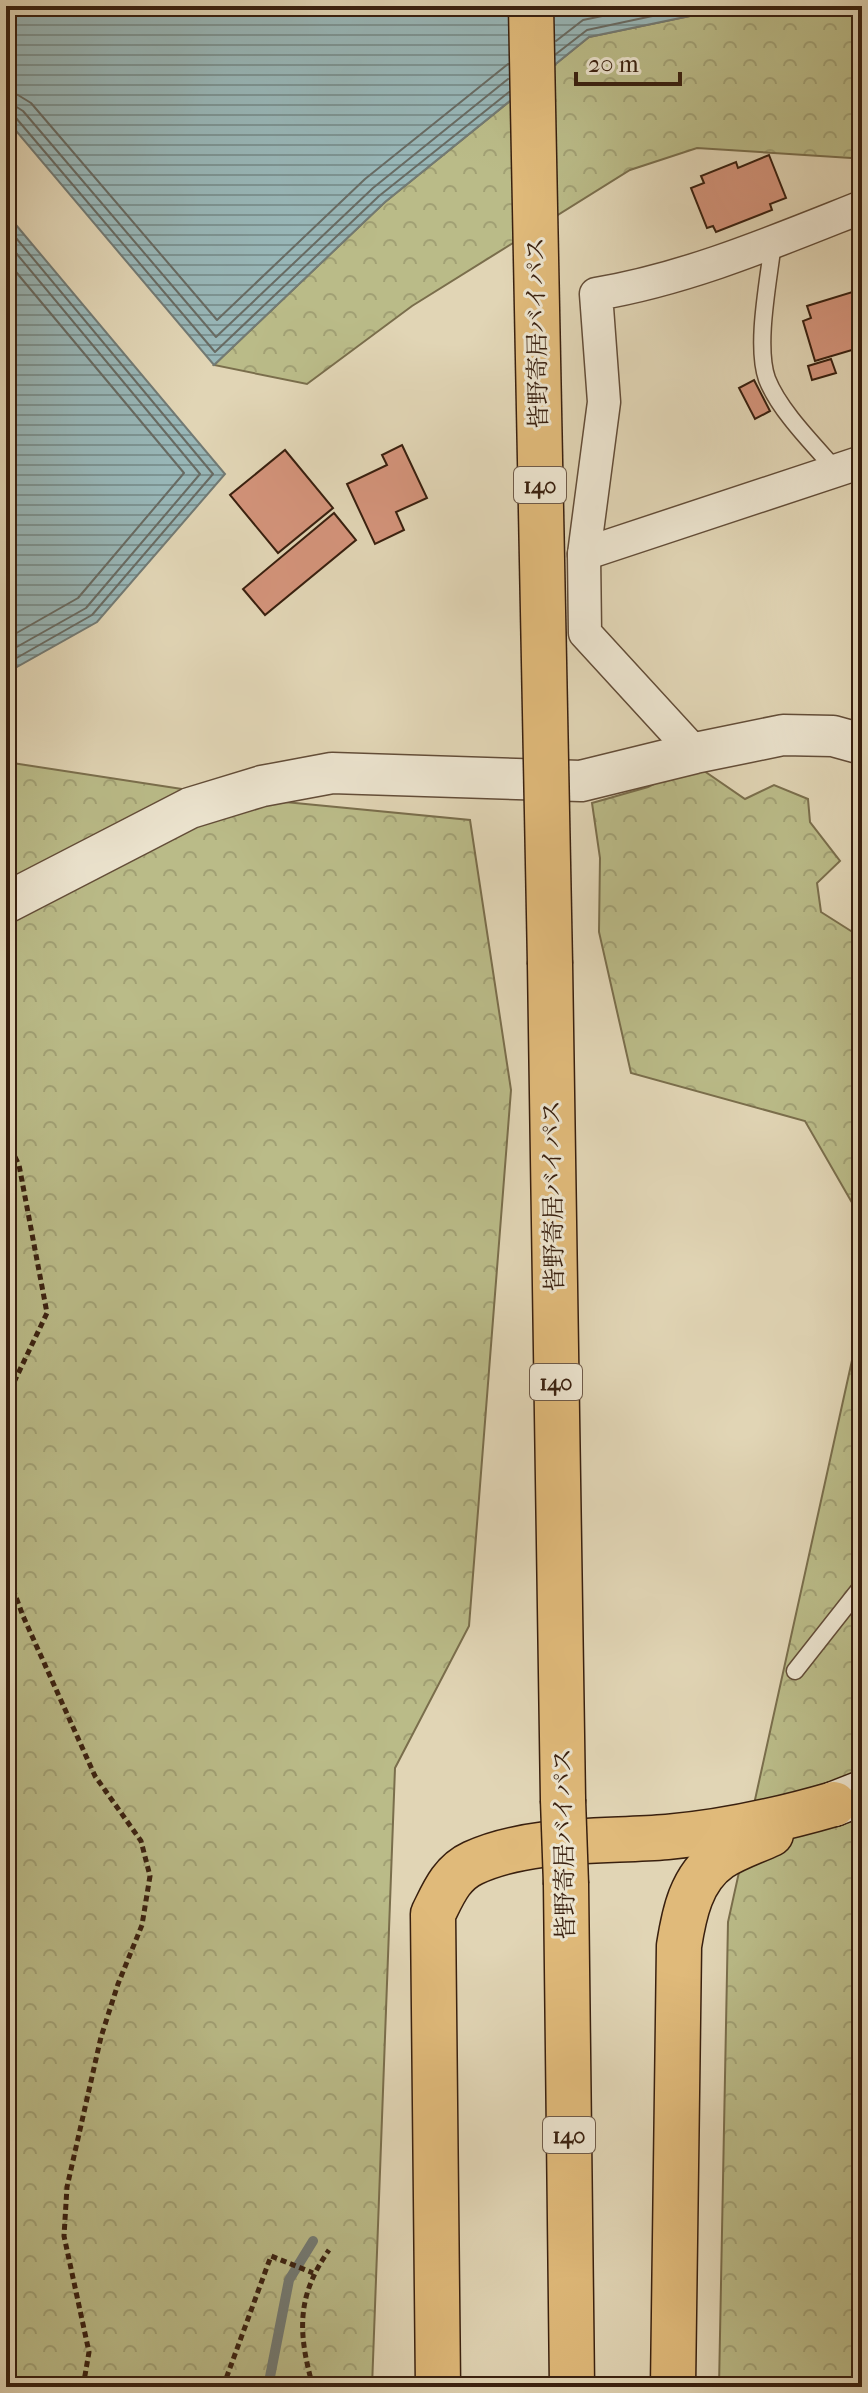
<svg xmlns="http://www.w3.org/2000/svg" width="868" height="2393" viewBox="0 0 868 2393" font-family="'IM FELL French Canon','Noto Serif JP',serif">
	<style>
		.forest { fill: url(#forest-crowns); stroke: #7a6e4c; stroke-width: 2 }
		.water { fill: url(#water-rules); stroke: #727a74; stroke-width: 2 }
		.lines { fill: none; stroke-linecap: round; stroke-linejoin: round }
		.shore { stroke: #686b63; stroke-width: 2 }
		.stream { stroke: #727a74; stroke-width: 10 }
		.building { fill: #d3937a; stroke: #39200f; stroke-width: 2 }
		.service-casing { stroke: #634d38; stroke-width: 19 }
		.minor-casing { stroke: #634d38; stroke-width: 35 }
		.tertiary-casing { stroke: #634d38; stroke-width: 43 }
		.secondary-casing { stroke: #39200f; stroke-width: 47 }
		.trunk-casing { stroke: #39200f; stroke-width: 47 }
		.path { stroke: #39200f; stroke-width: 5; stroke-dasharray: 6 4; stroke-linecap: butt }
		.service { stroke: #ece4cf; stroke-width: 16 }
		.minor { stroke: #ece4cf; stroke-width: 32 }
		.tertiary { stroke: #ece4cf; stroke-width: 40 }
		.secondary { stroke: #ece4cf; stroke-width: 44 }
		.trunk { stroke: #e0ba7a; stroke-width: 44 }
		.trunk-bridge-casing { stroke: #39200f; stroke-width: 47; stroke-linecap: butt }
		.trunk-bridge { stroke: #e0ba7a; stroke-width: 44 }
		.labels { text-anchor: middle; stroke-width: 6; stroke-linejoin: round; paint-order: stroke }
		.shield { fill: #ece4cf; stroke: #6f5b49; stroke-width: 2 }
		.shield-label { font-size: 22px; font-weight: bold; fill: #39200f }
		.street-label { font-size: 24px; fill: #39200f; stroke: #ece4cf }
	</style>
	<defs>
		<pattern id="forest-crowns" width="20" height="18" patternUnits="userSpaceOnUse" patternTransform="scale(2)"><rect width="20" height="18" fill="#babb88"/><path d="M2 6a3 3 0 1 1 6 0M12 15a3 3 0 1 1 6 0" fill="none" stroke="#a1a074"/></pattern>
		<pattern id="water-rules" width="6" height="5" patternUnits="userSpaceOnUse" patternTransform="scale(2)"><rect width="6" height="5" fill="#98b6b7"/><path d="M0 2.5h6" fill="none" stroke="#7d9493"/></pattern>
	</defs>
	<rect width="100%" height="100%" fill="#e1d5b5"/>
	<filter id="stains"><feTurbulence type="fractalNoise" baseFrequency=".0025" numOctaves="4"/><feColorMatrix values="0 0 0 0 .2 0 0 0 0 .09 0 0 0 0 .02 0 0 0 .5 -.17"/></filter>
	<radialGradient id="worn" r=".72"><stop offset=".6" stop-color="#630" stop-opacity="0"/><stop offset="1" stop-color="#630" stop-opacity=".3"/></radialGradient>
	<g class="forest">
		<path d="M 738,6 L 862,6 L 862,153 L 851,158 L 697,148 L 630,170 L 412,306 L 307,384 L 214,365 L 385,202 L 589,37 Z"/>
		<path d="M 6,762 L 234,797 L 470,820 L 511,1090 L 469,1626 L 395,1768 L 372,2387 L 6,2387 Z"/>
		<path d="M 694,764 L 745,799 L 774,785 L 808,799 L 810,822 L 840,861 L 817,883 L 821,912 L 862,938 L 862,1220 L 805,1121 L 631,1073 L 599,932 L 600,858 L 592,803 L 648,787 Z"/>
		<path d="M 862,1315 L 862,2387 L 719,2387 L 728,1922 Z"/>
	</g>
	<g class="water">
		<path d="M 6,6 L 738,6 L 589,37 L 385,202 L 214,365 L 6,119 Z"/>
		<path d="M 6,213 L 225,474 L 97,622 L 6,673 Z"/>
	</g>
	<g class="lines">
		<g class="shore">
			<path d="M 556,41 L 583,20 L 650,6"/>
			<path d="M 556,54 L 587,30 L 699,6"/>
			<path d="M 6,93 L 18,95 L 31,103 L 217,320 L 365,179 L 508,64"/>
			<path d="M 6,105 L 15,106 L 23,111 L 216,337 L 373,188 L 508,79"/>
			<path d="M 6,115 L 16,118 L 215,352 L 379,196 L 509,92"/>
			<path d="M 6,226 L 213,474 L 92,615 L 6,664"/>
			<path d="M 6,241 L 200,474 L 86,608 L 6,653"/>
			<path d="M 6,260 L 184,473 L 78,598 L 6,639"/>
		</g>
		<path class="stream" d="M 268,2387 L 289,2280 L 313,2241"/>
	</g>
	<g class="building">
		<path d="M 769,155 L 786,198 L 770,204 L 772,210 L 716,232 L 713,226 L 707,228 L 691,188 L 704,183 L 701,176 L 736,162 L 738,168 Z"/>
		<path d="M 862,289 L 862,347 L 815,361 L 803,321 L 811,318 L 807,306 Z"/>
		<path d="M 831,359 L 836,373 L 812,380 L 808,366 Z"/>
		<path d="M 754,380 L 770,411 L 755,419 L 739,388 Z"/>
		<path d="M 402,445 L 427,498 L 396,512 L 404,530 L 375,544 L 347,484 L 387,465 L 382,455 Z"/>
		<path d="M 285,450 L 333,508 L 278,553 L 230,495 Z"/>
		<path d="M 334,513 L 356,540 L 265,615 L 243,589 Z"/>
	</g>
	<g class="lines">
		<g class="service-casing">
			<g id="service">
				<path d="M 773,242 C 769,279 755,345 767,379 C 779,410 813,444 835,469"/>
				<path d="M 795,1671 L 862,1586"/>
			</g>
		</g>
		<g class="minor-casing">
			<g id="minor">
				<path d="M 584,554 L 862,462"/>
				<path d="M 695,753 L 585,633 L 584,554 L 604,402 L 596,294 C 687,279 776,241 862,207"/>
			</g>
		</g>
		<g class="tertiary-casing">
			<path id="tertiary" d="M 6,903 L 190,808 L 262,786 L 332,773 L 581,781 L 695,753 L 783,735 L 833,736 L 862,744"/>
		</g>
		<g class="secondary-casing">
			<path id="secondary" d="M 834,1804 L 862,1793"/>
		</g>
		<g class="trunk-casing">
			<g id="trunk">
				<path d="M 550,964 L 563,1800"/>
				<path d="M 566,1884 L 572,2387"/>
				<path d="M 438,2387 L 433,1914 C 443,1894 451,1873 473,1863 C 529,1837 606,1842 667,1837 C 724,1832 779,1820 834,1804"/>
				<path d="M 673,2387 L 679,1946 C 684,1914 691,1878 720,1858 C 735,1848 754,1842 771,1834"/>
			</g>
		</g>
		<g class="path">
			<path d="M 6,1139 L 19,1165 L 47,1313 L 6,1399"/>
			<path d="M 6,1570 L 23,1616 L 95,1776 L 141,1841 L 150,1876 L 142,1925 L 118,1984 L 101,2037 L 67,2187 L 64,2236 L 89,2352 L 83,2387"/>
			<path d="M 223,2387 L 271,2256 L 313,2273"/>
			<path d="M 313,2387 C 298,2333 296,2297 329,2250"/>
		</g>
		<use href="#service" class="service"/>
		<use href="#minor" class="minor"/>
		<use href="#tertiary" class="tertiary"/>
		<use href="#secondary" class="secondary"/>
		<use href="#trunk" class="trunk"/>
		<g class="trunk-bridge-casing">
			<g id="trunk-bridge">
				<path d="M 531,6 L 550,964"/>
				<path d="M 563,1800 L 566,1884"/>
			</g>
		</g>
		<use href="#trunk-bridge" class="trunk-bridge"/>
	</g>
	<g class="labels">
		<g class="shield">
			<rect x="514" y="467" width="52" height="36" rx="6"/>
			<rect x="530" y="1364" width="52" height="36" rx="6"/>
			<rect x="543" y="2117" width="52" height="36" rx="6"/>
		</g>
		<g class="shield-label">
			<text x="540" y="493">140</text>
			<text x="556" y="1390">140</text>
			<text x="569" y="2143">140</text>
		</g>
		<g class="street-label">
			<text transform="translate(537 333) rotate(-91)" y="8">皆野寄居バイパス</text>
			<text transform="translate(553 1196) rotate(-91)" y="8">皆野寄居バイパス</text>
			<text transform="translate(564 1844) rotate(-91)" y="8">皆野寄居バイパス</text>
		</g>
	</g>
	<rect width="868" height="2393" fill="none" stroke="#e1d5b5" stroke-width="32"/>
	<rect x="8" y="8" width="852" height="2377" fill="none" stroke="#39200f" stroke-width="4"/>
	<rect x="16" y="16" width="836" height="2361" fill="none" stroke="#39200f" stroke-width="2"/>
	<path d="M576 72v12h104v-12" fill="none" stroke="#39200f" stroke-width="4"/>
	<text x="588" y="72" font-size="24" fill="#39200f" stroke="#ece4cf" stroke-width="6" paint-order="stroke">20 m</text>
	<rect width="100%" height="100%" filter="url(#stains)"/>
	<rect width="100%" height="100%" fill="url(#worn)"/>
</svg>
